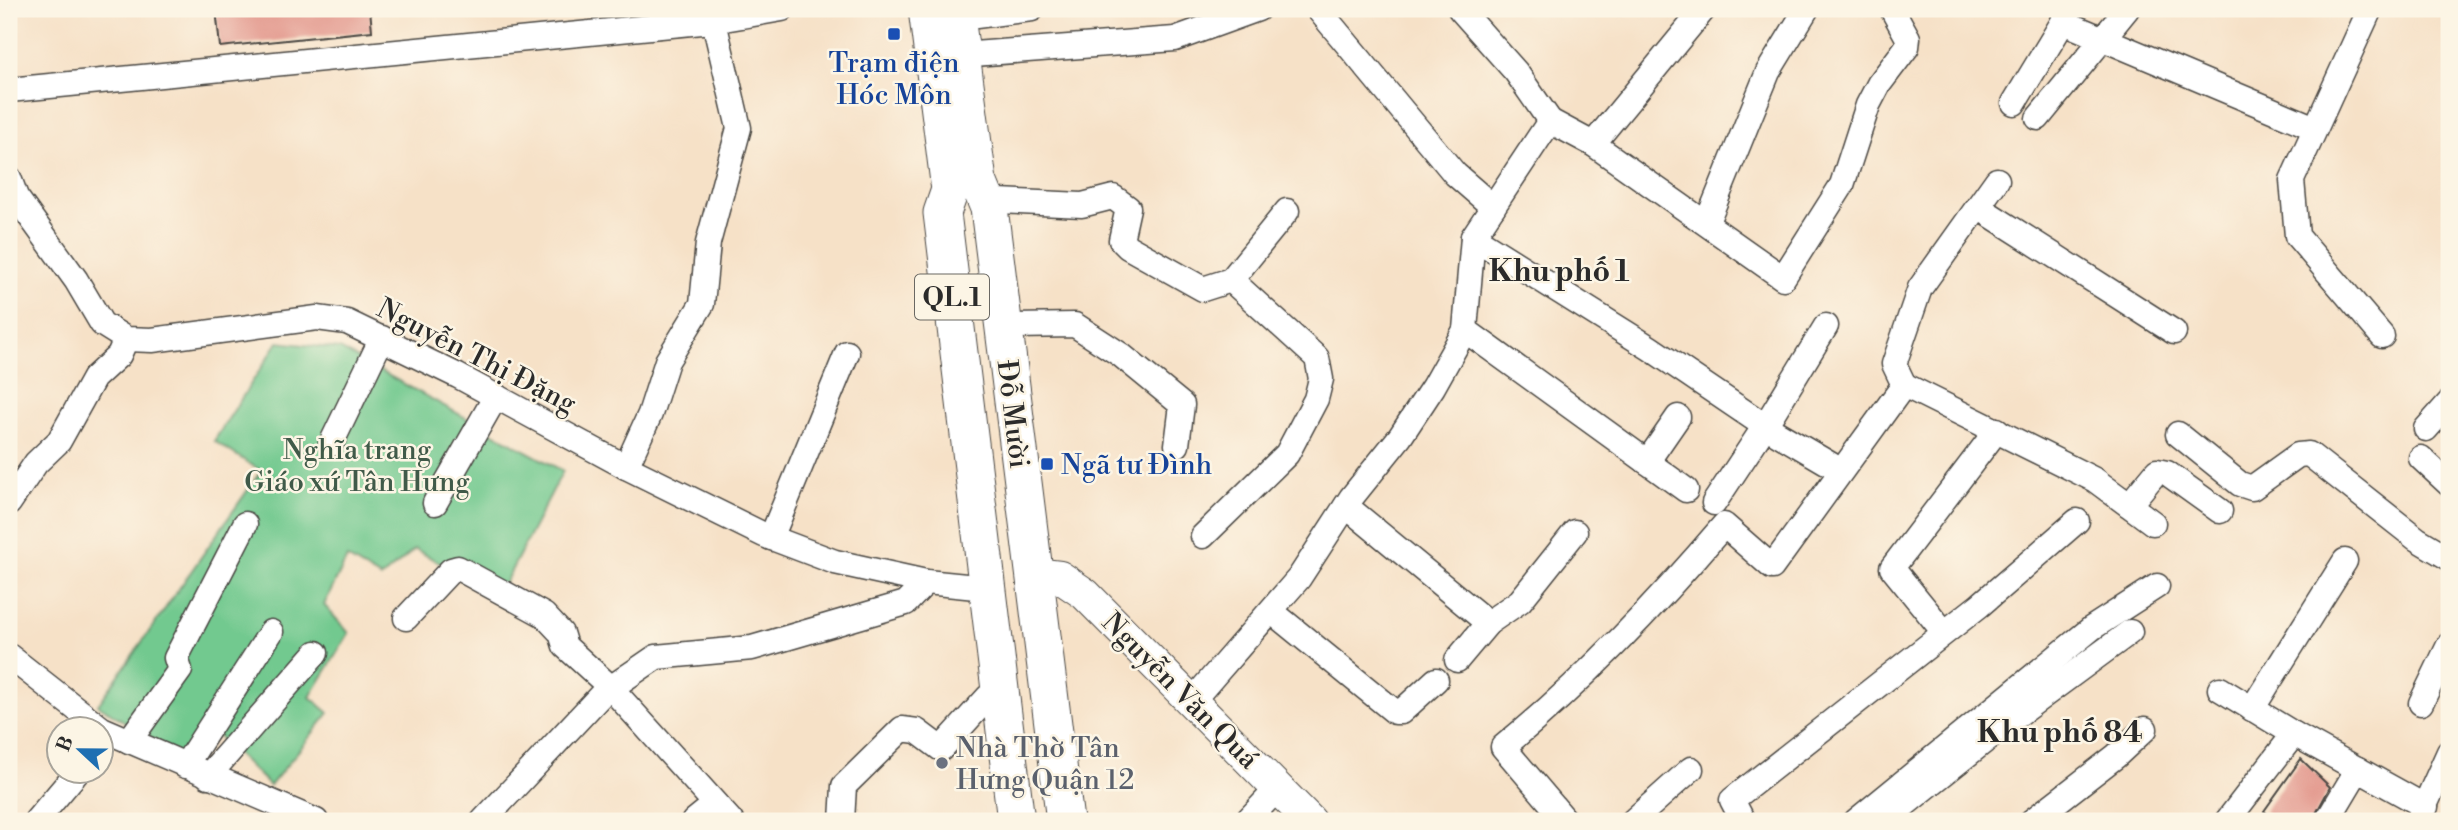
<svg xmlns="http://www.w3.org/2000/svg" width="2458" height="830" viewBox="0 0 2458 830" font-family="'Libre Bodoni',serif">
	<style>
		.green { fill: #72c98f; stroke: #4e7a5d; stroke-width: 2 }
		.building { fill: #e19186 }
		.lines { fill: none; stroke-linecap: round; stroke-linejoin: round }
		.minor-casing { stroke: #494642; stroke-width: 27 }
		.major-casing { stroke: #494642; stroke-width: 34 }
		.highway-casing { stroke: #494642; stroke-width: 39 }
		.minor { stroke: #fff; stroke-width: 24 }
		.major { stroke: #fff; stroke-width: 32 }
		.highway { stroke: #fff; stroke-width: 37 }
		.transit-dot { fill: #1a4fb4; stroke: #fcf5e5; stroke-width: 2.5 }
		.worship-dot { fill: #6b7280; stroke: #fcf5e5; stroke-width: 2.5 }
		.labels { text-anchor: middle; stroke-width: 5; stroke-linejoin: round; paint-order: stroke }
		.shield { fill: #fcf5e5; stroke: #6a6863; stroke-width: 2 }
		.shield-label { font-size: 26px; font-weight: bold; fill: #2b2b2b }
		.transit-label { font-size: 28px; fill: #164399; stroke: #fcf5e5 }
		.street-label { font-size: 28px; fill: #2b2b2b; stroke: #fcf5e5 }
		.park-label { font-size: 28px; fill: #405a49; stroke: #fcf5e5 }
		.worship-label { font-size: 28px; fill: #5b616d; stroke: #fcf5e5; text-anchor: start }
		.neighbourhood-label { font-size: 30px; font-weight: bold; fill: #2b2b2b; stroke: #fcf5e5 }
	</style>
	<rect width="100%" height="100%" fill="#fcf5e5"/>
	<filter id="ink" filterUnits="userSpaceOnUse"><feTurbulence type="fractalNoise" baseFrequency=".0143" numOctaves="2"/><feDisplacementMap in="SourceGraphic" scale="14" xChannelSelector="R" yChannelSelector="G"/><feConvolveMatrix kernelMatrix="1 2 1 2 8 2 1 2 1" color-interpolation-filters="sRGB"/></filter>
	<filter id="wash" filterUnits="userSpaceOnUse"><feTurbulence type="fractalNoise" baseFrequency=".00686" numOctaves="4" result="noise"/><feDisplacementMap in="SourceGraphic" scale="28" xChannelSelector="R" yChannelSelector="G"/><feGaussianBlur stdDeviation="1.57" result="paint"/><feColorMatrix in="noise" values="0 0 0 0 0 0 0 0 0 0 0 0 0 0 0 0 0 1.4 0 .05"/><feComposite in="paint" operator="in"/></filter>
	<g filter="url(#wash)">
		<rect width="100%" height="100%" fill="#f6e1c7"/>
		<path class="green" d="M 278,342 L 340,349 L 563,471 L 498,596 L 415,549 L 381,578 L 347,558 L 324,605 L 349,633 L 310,697 L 329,713 L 270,786 L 206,724 L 180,756 L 98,705 L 261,471 L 214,441 Z"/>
		<g id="blocks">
			<g class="building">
				<path d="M 216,9 L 370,9 L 372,31 L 220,47 Z"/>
				<path d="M 2301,759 L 2330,787 L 2312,821 L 2275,821 L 2264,811 Z"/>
			</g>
		</g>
	</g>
	<g filter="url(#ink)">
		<use href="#blocks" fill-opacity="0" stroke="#494642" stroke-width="2"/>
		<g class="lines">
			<g class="minor-casing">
				<g id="minor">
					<path d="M 1318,9 L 1455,174 L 1493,207"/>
					<path d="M 1460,9 L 1516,72 L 1550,121"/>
					<path d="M 2370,9 L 2292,180 L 2297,236 L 2382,336"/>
					<path d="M 976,16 L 1032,9"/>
					<path d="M 2063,22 L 2315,128"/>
					<path d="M 960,55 L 1175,39 L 1258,9"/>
					<path d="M 9,90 L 712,21 L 782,9"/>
					<path d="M 2014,103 L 2063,22 L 2066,9"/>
					<path d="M 2038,118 L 2127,9"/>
					<path d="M 1593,144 L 1704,9"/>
					<path d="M 9,178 L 16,197 L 76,280 L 102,324 L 126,339 L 152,340 L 317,318 L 347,322 L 458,376 L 626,467 L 764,535 L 835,562 L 926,582 L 976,587"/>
					<path d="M 999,201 L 1082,205 L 1113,197 L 1128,208 L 1121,240 L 1128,247 L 1203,289 L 1231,280 L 1317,358 L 1321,379 L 1316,399 L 1287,454 L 1203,536"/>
					<path d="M 1978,207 L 2174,332"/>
					<path d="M 1707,222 L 1768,72 L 1806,10"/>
					<path d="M 1231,280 L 1287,211"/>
					<path d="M 1015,326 L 1075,325 L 1121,355 L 1182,405 L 1177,445"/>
					<path d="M 1465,330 L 1686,490"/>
					<path d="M 1904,385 L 1894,364 L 1920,288 L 1997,180"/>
					<path d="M 2426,429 L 2449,403"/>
					<path d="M 2178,434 L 2240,484 L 2252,488 L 2298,455 L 2309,454 L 2417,539 L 2449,558"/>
					<path d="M 331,444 L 382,338"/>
					<path d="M 2421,458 L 2449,484"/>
					<path d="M 1647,462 L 1678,417"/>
					<path d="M 626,467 L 650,414 L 667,361 L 702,304 L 708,243 L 739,128 L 711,9"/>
					<path d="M 1840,470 L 1765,426 L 1650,348 L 1473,237 L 1550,121 L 1593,144 L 1783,278 L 1842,185 L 1868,105 L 1879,84 L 1907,47 L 1908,38 L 1892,9"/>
					<path d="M 9,503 L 36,463 L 59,441 L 94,378 L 119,355 L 126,339"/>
					<path d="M 435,503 L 496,396"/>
					<path d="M 1714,503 L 1765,426 L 1826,326"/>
					<path d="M 2129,505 L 2157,471 L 2167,473 L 2220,511"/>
					<path d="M 1346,506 L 1488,623"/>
					<path d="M 771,538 L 847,353"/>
					<path d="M 1271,611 L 1395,712 L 1401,712 L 1436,680"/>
					<path d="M 406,618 L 451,570 L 458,568 L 544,615 L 561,633 L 565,646 L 611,688 L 731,821"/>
					<path d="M 1944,632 L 1892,568 L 1997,430"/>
					<path d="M 9,656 L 102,729 L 316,821"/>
					<path d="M 1457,660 L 1488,623 L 1520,601 L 1575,532"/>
					<path d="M 2220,689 L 2294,734"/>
					<path d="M 1192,701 L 1299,578 L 1351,498 L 1400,437 L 1433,387 L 1465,330 L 1473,237"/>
					<path d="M 2421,703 L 2449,645"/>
					<path d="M 2252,709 L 2345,561"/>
					<path d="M 129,741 L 180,670 L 176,658 L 245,524"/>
					<path d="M 185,766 L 271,632"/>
					<path d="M 208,776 L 316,653"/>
					<path d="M 36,821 L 79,770"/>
					<path d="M 483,821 L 602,694 L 656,657 L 752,648 L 906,603 L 926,582"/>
					<path d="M 694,821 L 715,804"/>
					<path d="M 842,821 L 844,786 L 902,729 L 917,731 L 941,749 L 988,697 L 1000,691"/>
					<path d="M 1247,821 L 1278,788"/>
					<path d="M 1566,821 L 1503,747 C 1584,681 1656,605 1724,525 L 1772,567 L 1904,385 L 2095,480 L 2153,523"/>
					<path d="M 1633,821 L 1691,769"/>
					<path d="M 1743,821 L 1732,800 L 1980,605 L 2077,521"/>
					<path d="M 1856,821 L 2092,628 L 2157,586"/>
					<path d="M 1884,821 L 2016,716 L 2130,632"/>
					<path d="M 2032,821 L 2116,756 L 2145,729"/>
					<path d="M 2227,821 L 2294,734 L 2426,807"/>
					<path d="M 2327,821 L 2358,769"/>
					<path d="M 2418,821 L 2449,752"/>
				</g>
			</g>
			<g class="major-casing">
				<path id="major" d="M 1043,575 L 1060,577 L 1085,594 L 1310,821"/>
			</g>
			<g class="highway-casing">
				<g id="highway">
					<path d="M 927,9 L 950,190 L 942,213 L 1016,821"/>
					<path d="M 955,9 L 978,181 L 989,208 L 1065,821"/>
				</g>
			</g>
			<use href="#minor" class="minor"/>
			<use href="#major" class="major"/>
			<use href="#highway" class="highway"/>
		</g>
	</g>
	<g class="transit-dot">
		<rect x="887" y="27" width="14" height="14" rx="3.5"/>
		<rect x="1040" y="457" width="14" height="14" rx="3.5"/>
	</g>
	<circle class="worship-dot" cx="942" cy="763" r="7"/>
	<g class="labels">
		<rect class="shield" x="915" y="274.5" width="74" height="45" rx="5"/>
		<g class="shield-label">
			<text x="952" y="306">QL.1</text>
		</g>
		<g class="transit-label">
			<text x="894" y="72">Trạm điện<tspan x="894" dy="32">Hóc Môn</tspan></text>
			<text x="1061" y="474" text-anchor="start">Ngã tư Đình</text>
		</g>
		<g class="street-label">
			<text transform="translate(477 355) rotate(27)" y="10">Nguyễn Thị Đặng</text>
			<text transform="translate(1014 414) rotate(83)" y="10">Đỗ Mười</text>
			<text transform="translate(1181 690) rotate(45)" y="10">Nguyễn Văn Quá</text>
		</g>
		<g class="park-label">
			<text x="357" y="459">Nghĩa trang<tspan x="357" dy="32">Giáo xứ Tân Hưng</tspan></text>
		</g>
		<g class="worship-label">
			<text x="956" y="757">Nhà Thờ Tân<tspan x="956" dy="32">Hưng Quận 12</tspan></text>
		</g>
		<g class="neighbourhood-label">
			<text x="1559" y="281">Khu phố 1</text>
			<text x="2060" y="742">Khu phố 84</text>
		</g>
	</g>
	<rect width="2458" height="830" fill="none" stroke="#fcf5e5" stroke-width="35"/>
	<g transform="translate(80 750) rotate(292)"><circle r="33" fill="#fcf5e5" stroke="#a8a49b" stroke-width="2"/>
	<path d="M0-5L12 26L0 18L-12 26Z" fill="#1f6fb2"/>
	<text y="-10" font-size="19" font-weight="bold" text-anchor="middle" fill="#2b2b2b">B</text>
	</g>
</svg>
